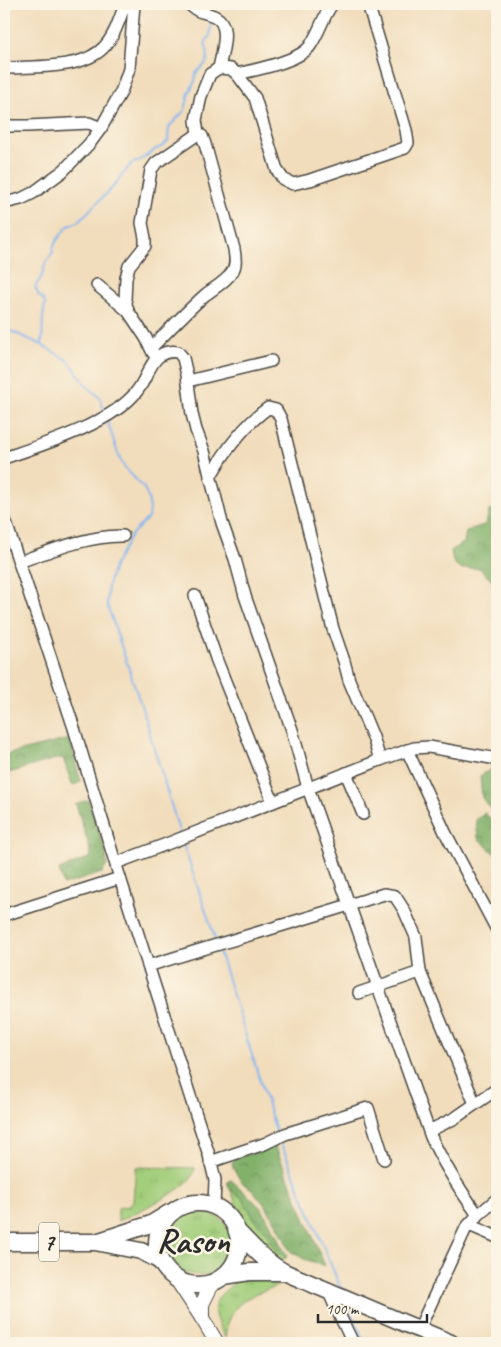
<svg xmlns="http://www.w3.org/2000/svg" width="501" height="1347" viewBox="0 0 501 1347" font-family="Caveat,sans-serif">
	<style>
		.grass { fill: url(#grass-tufts); stroke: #677c53 }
		.forest { fill: url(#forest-crowns); stroke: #566e4b }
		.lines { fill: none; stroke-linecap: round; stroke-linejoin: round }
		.stream { stroke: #85b5f0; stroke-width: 2 }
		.minor-casing { stroke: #494641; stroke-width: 14 }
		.major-casing { stroke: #494641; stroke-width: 16 }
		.highway-casing { stroke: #494641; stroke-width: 19 }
		.minor { stroke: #fff; stroke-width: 11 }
		.major { stroke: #fff; stroke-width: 14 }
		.highway { stroke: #fff; stroke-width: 16 }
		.labels { text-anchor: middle; stroke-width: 5; stroke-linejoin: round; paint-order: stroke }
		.shield { fill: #fcf5e5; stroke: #6a6863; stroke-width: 1 }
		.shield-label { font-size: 22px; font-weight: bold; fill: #2b2b2b }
		.town-label { font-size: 34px; font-weight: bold; fill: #2b2b2b; stroke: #fcf5e5 }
	</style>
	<defs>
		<pattern id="grass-tufts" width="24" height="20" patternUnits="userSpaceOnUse" patternTransform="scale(1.25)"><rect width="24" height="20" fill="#a3ce7b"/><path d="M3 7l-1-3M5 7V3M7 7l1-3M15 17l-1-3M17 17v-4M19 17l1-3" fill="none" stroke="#8cb16a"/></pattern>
		<pattern id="forest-crowns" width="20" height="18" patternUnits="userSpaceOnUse" patternTransform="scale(1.25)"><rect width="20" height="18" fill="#82b16b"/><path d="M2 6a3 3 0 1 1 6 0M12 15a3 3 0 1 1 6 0" fill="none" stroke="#6b9058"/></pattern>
	</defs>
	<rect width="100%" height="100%" fill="#fcf5e5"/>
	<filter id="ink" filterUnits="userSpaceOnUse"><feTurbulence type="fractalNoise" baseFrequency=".02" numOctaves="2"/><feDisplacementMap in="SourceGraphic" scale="10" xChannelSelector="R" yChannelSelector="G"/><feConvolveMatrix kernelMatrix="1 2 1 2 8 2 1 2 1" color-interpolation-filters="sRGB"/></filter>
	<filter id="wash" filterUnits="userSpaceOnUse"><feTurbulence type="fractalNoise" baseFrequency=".0096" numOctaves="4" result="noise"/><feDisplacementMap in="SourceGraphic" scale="20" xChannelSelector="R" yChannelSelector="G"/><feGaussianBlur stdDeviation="1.12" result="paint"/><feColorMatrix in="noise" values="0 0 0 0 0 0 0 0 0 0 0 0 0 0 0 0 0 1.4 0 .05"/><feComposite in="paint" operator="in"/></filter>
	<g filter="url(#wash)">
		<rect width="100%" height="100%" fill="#f1ddbc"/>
		<g class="grass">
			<path d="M 136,1167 L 195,1168 C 194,1172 193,1175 190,1179 C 177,1194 137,1212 118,1221 L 118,1208 L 129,1206 L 133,1201 Z"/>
			<path d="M 230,1189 L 242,1197 L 255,1220 L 267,1234 L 274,1248 L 286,1258 L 282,1260 C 273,1255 263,1250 256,1242 C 244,1227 238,1206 230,1189 Z"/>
			<circle cx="199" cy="1243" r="32"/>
			<path d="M 267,1279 L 278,1283 L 280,1285 C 258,1292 233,1300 227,1325 C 226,1329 226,1334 225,1338 C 215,1318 207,1306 227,1289 C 230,1286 235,1281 240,1280 C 248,1278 259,1279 267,1279 Z"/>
		</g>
		<g class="forest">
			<path d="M 497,509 L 497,586 L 479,568 L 461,569 L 453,562 L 451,550 L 464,543 L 466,531 L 486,524 L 489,511 Z"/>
			<path d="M 69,739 C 75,753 76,767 81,781 L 77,784 L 72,785 L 63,758 L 59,758 L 5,774 L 4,772 L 4,755 Z"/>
			<path d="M 493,768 L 497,770 L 497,812 L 493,811 L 482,798 L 480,776 Z"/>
			<path d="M 88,800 L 106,852 L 107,865 L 102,873 L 63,885 L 59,870 L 91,857 L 89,846 L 76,804 Z"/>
			<path d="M 485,813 L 497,826 L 497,856 L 478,838 L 476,820 Z"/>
			<path d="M 275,1146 L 325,1266 L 304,1259 L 290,1251 L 279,1228 L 267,1208 L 252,1189 L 244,1184 L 239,1178 L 233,1167 L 232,1163 L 235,1158 Z"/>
			<path d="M 231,1180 L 253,1200 L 262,1209 L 277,1236 L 280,1244 L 287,1255 L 286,1258 L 274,1248 L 267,1234 L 255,1220 L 242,1198 L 230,1189 L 227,1182 Z"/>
		</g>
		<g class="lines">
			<g class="stream">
				<path d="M 213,10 L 217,4"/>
				<path d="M 4,328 L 40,344 L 69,361 L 86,385 L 100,398 L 105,413"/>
				<path d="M 42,345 L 43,317 L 45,304 L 44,300 L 39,296 L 35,287 L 41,278 L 46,262 L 53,252 L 53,248 L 57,240 L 67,227 L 79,221 L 111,189 L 132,163 L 137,162 L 152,152 L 154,150 L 161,147 L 168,141 L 169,127 L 185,110 L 189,93 L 195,81 L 196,73 C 209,62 210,59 205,43 L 210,36 L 211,20"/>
				<path d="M 107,420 L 119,457 L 125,468 L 144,488 L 148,498 L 150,509 L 148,518 L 132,534 L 114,566 L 108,585 L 107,604 L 142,708 L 180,834"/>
				<path d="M 182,841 L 216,941"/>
				<path d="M 218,948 L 277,1134"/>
				<path d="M 280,1141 L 341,1289"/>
				<path d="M 349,1307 L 365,1343"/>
			</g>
		</g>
	</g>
	<g filter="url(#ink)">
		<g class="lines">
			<g class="minor-casing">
				<g id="minor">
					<path d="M 189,4 C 199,14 203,11 214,16 C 232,24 222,52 219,68"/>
					<path d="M 4,67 L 11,68 C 39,66 85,69 105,46 C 115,35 120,18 125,4"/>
					<path d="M 237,74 C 255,70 300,61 310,46 C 319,33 323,17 332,4"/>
					<path d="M 4,126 L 28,126 L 89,123 L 101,128"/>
					<path d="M 198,134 L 196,120 L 201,96 L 210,74 L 219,68 L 231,69 L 237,74 L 255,98 L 277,170 L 283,179 L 293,184 L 310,180 L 405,148 L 408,143 L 406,130 L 368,4"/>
					<path d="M 4,203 L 21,199 L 33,193 L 63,171 L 90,143 L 101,128 L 121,92 L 129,69 L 134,4"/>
					<path d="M 97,285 L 128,311 L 146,338 L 153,353"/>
					<path d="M 128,311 L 125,300 L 126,278 L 129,266 L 145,246 L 145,238 L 142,223 L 151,170 L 156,163 L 198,134 L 202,136 L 205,144 L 234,249 C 235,257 237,265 232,272 C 226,282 214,288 205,295 C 186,312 169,330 151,348"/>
					<path d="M 188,381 L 271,361"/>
					<path d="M 4,458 C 42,445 113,423 137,391 C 150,375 151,348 178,352 L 183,358 L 187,375 L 192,414 L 196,430 L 204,451 L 222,523 L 235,559 L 245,596 L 292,730 L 308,788 L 431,1137 C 444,1165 460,1190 478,1215"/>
					<path d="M 210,477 C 225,451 243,426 268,408 L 276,410 L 281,419 L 333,629 L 344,661 L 349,680 L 373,737 L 380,760"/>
					<path d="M 4,517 L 73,725 L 120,878 L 209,1155 L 215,1180 L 214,1206"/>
					<path d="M 19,562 C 50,551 90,535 123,536"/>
					<path d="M 195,596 L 217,661 L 273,802"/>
					<path d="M 407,750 L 445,832 L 497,930"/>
					<path d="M 346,773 L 363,814"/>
					<path d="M 116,863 L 164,845 L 380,760 L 414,748 L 429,747 L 497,759"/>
					<path d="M 4,915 L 120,878"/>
					<path d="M 148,966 C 227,941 306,919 384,894 L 395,896 L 404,910 L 416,937 L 420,972 L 359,993"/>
					<path d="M 420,972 L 475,1104"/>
					<path d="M 429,1131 L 455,1118 L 497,1089"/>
					<path d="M 210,1162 L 264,1144 L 285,1134 L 368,1108 L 384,1159"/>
					<path d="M 469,1225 L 497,1237"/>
					<path d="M 328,1290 L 335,1306 L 353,1343"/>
					<path d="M 419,1329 L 466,1228 L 477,1216 L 497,1199"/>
				</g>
			</g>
			<g class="major-casing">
				<g id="major">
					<path d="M 177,1280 L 202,1318 L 217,1343"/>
					<path d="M 202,1318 L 202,1304 L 213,1282"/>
				</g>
			</g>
			<g class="highway-casing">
				<g id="highway">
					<circle cx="198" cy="1244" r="41"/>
					<path d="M 237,1231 C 253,1247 264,1261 284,1272 L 451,1343"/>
					<path d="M 99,1241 L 151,1224 L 169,1213"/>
					<path d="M 4,1242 L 95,1242 L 141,1251 L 160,1261"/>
					<path d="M 224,1276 L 249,1272 L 284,1272"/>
				</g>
			</g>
			<use href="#minor" class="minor"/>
			<use href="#major" class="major"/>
			<use href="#highway" class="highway"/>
		</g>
	</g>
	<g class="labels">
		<rect class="shield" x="39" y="1222.5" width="20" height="39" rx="4"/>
		<g class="shield-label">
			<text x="49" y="1250">7</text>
		</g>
		<g class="town-label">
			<text x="193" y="1252">Rason</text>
		</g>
	</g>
	<rect width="501" height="1347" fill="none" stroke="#fcf5e5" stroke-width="20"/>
	<path d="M318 1314v8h109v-8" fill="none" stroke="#2b2b2b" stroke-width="2.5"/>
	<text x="326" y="1314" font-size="15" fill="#2b2b2b" stroke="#fcf5e5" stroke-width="4" paint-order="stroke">100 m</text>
</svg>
